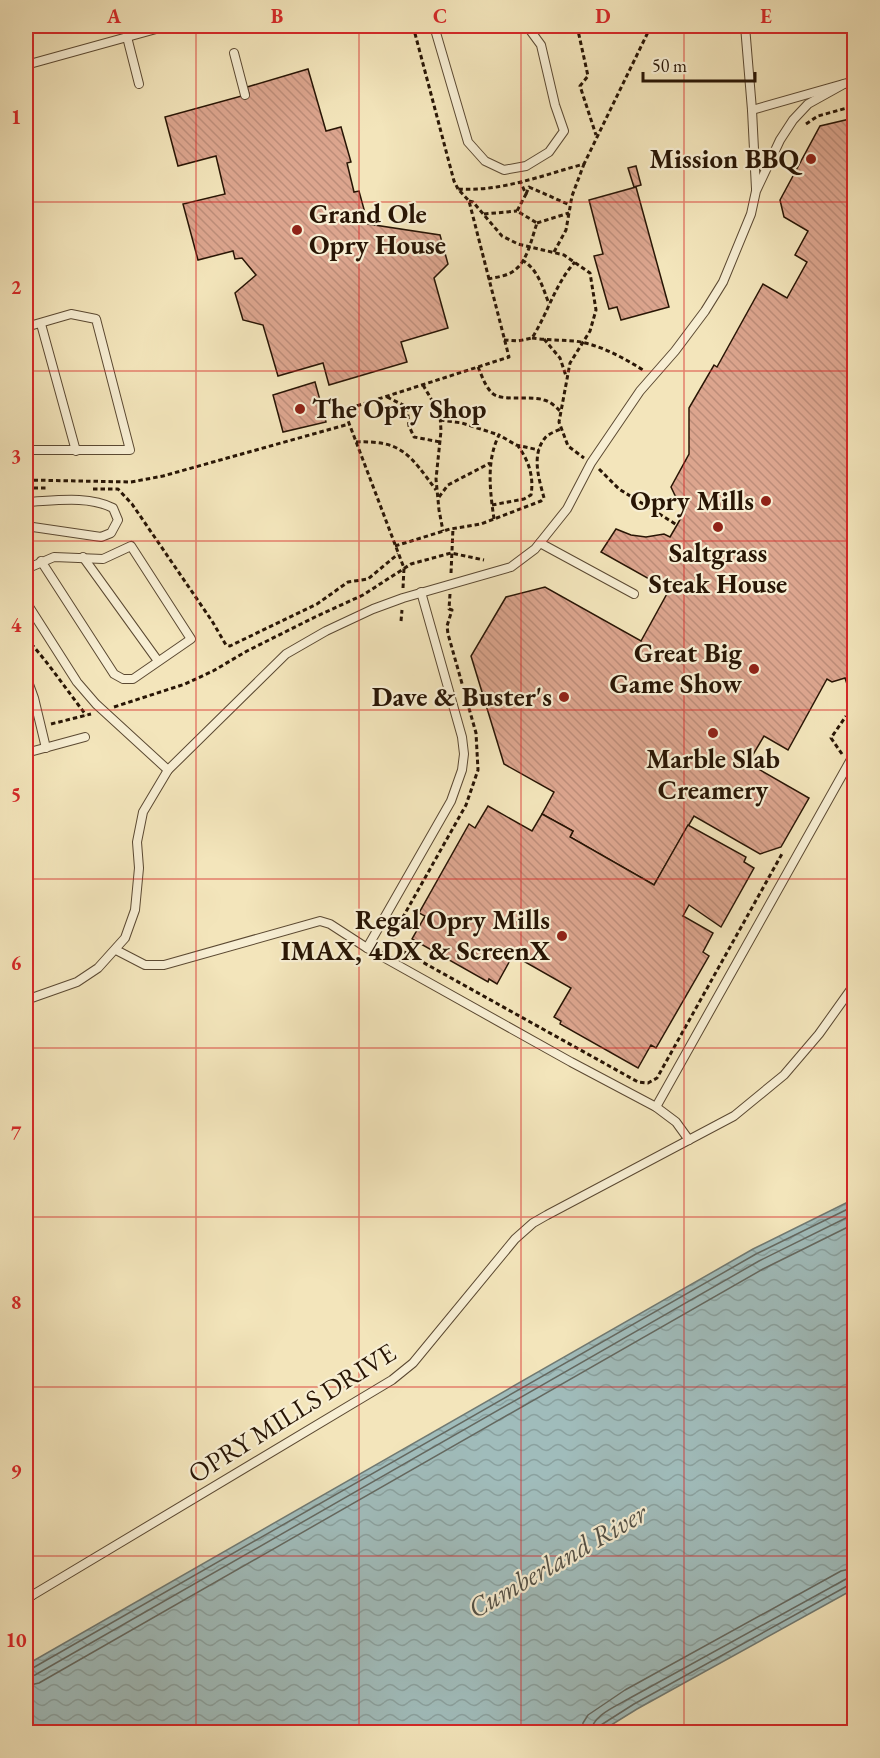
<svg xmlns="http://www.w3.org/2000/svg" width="880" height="1758" viewBox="0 0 880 1758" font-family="'EB Garamond',serif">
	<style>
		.water { fill: url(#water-waves); stroke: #707972; stroke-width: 1.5 }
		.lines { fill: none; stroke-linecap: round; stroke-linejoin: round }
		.shore { stroke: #646860; stroke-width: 1.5 }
		.building { fill: url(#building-back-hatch); stroke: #281505; stroke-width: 1.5 }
		.service-casing { stroke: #5b4932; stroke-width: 10 }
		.path { stroke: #281505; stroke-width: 3; stroke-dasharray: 4.5 3; stroke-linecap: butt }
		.service { stroke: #f7eed3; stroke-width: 8 }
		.grid { fill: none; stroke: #d62828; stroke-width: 1.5; stroke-opacity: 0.55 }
		.poi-dot { fill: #8f2418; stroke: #f7eed3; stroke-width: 2 }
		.labels { text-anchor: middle; stroke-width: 4.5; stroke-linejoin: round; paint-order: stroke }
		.poi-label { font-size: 27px; font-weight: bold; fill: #281505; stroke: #f7eed3; text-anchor: end }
		.street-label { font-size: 27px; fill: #281505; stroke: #f7eed3 }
		.water-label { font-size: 28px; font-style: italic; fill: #524f45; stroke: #f7eed3 }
		.neatline { fill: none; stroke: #d62828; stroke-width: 2 }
		.grid-label { font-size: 20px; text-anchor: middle; font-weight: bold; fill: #d62828 }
	</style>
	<defs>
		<pattern id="water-waves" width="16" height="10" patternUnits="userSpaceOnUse" patternTransform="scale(1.5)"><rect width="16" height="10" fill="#a0bcbb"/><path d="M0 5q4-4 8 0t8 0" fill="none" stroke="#8aa19f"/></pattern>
		<pattern id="building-back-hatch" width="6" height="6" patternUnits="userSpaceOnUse" patternTransform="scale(1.5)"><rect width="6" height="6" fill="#dca58e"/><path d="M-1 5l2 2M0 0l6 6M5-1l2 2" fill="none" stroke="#bd8d79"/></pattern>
	</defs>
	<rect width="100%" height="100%" fill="#f3e5bb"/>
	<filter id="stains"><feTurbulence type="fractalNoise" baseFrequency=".00333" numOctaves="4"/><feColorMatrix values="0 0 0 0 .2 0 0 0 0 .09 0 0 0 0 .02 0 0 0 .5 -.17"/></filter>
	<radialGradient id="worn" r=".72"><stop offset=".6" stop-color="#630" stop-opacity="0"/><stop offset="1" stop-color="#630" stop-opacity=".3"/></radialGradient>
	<path class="water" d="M 854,1199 L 854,1589 L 637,1709 L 600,1732 L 26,1732 L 26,1665 L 753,1249 Z"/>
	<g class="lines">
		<g class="shore">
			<path d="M 26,1669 L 31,1669 L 756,1254 L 854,1206"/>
			<path d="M 26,1677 L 35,1675 L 759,1261 L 854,1214"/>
			<path d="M 26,1686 L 39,1683 L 763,1269 L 854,1224"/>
			<path d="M 582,1732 L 583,1723 L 588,1715 L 625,1690 L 841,1571 L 854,1568"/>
			<path d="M 591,1732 C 592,1715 617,1706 630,1698 L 846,1579 L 854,1577"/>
			<path d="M 598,1732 L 601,1725 L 634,1704 L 849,1585 L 854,1585"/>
		</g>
	</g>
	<g class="building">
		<path d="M 308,69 L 326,131 L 341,127 L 351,162 L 347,163 L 354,192 L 359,191 L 368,224 L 440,235 L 448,264 L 434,278 L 448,328 L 401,342 L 407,362 L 329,385 L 323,363 L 278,376 L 263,325 L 243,320 L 235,293 L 256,275 L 242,258 L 235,259 L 233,251 L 198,260 L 183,204 L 225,194 L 216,156 L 178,166 L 165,117 L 249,94 L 247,87 Z"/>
		<path d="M 854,118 L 854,682 L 847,684 L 845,678 L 832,682 L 827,679 L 788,750 L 764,736 L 748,763 L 809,798 L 781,847 L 760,854 L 694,816 L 654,885 L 570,837 L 573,831 L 542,814 L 554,792 L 504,764 L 471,656 L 506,597 L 545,587 L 641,641 L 669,590 L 601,552 L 616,529 L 631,535 L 646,537 L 664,534 L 670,537 L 677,525 L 686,509 L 680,506 L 671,487 L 689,454 L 689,408 L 714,365 L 717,367 L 763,284 L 787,298 L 807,262 L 795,255 L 808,231 L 784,217 L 780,200 L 820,126 Z"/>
		<path d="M 636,166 L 641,185 L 634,187 L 628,168 Z"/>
		<path d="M 636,187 L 669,307 L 621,320 L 617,307 L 609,309 L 594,256 L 603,254 L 589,200 Z"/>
		<path d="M 315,382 L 326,422 L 283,432 L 273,395 Z"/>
		<path d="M 488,806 L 532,831 L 542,814 L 573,831 L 570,837 L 654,885 L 688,825 L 746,857 L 744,862 L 754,868 L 721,927 L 689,905 L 683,916 L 713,933 L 703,952 L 709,956 L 656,1048 L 651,1045 L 638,1068 L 560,1024 L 561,1021 L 554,1017 L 571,988 L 513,955 L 497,984 L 489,979 L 488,982 L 412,939 L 425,916 L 419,913 L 469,824 L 475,828 Z"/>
	</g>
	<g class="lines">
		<g class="service-casing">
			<g id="service">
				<path d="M 434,26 L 468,142 L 485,161 L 504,170 L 526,166 L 549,152 L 564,131 L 555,105 L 541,45 L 527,26"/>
				<path d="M 745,26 L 752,110 L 756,189"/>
				<path d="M 127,37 L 139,84"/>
				<path d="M 234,53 L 245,95"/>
				<path d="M 26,65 L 167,26"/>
				<path d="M 752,110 L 854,81"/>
				<path d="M 41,324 L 76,451"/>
				<path d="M 26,327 L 71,314 L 96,319 L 130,450 L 26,450"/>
				<path d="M 26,502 C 53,501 88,495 113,508 L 118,520 L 111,533 L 101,537 L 26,526"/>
				<path d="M 540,543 L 634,594"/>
				<path d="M 83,557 L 158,661"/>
				<path d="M 26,569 L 54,557 L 103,559 L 131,546 L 191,639 L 133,679 L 123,679 L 114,674 L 41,561"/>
				<path d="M 421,592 L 462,737 L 464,754 L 462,770 L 451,801 L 367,948 L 571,1062 L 656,1107 L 676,1122 L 689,1140"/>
				<path d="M 26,602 L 77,682 L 96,704 L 168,770"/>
				<path d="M 26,676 L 34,698 L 46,748"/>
				<path d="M 26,753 L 85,737"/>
				<path d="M 116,950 L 145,965 L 164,965 L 320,921 L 330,924 L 367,948"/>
				<path d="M 26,1000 L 77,982 L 98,968 L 125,938 L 135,910 L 139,868 L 137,842 L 143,812 L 168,770 L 286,654 L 326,631 L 373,609 L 403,598 L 511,567 L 535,549 L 567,509 L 591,463 L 640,391 L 675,351 L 705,311 L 723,282 L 751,214 L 756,191 L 780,140 L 793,120 L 808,104 L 844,84"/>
				<path d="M 656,1107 L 854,754"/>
				<path d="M 26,1578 L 31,1596"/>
				<path d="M 26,1599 L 392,1380 L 413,1363 L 515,1239 L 533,1223 L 547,1215 L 734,1116 L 784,1075 L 819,1034 L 854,985"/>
			</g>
		</g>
		<g class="path">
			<path d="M 413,26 L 454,181 L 458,189"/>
			<path d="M 577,26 L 588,76 L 580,86 L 596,135"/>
			<path d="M 806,124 L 818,116 L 854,106"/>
			<path d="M 526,194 L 529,187 L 570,205"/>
			<path d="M 469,201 L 473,202 L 502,236 L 518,244 L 564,255 L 590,273 L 596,310 L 590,331 L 570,363 L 559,422 L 568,446 L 584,458"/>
			<path d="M 484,214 L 517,211"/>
			<path d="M 537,223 L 569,213"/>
			<path d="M 554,252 L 566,230 L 572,196 L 584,164"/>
			<path d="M 522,260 C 538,269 543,288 549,304"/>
			<path d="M 488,279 C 497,277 508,276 515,270 C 528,260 532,237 537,223 L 517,211 L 526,194 L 520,181"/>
			<path d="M 532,338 C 546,340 560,340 574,341 C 599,344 622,357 643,370"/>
			<path d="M 544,339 L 560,358 L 566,376"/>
			<path d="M 504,340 L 518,341 L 532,338 C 548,313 555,284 575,262"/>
			<path d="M 478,367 C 482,376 485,386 492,393 C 501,402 530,395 544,400 C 550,401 556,407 560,411"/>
			<path d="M 423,385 L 440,414 L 441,431 L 436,479 L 439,510 L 443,531"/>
			<path d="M 387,397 L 407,407 L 409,426 L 414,437 L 440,442"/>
			<path d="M 440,420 L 462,423 L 499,435"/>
			<path d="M 356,442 C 402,440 410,455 436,490"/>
			<path d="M 599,469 L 619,489 L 677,525"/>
			<path d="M 26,480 L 131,482 L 163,476 L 349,424"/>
			<path d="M 26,488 L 48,488"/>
			<path d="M 93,489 L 118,489 L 132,504 L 212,621 L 226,645 L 230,646 L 317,604 L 348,582 L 368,579 L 398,554"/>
			<path d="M 439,497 L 448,485 L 490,463"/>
			<path d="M 492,505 L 524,499 L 531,495 C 534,477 529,461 518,446"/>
			<path d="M 494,519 C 490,491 486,461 499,435 L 516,445 L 539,450"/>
			<path d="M 395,546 L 450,529 L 481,524 L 541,501 L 544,498 C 539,479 531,455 545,438 C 548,434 556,431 561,429"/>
			<path d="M 451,573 L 453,528"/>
			<path d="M 403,588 L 404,568 L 344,410 L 509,357 L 469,201 L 458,189 C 501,192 543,175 584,164 L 651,26"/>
			<path d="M 450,594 L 449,609 L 452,610 L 447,626 L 448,634 L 476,733 L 478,770 L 466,805 L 394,933 L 394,942 L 399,949 L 638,1082 L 648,1083 L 657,1078 L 783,852"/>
			<path d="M 401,621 L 402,610"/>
			<path d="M 26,638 C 48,662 66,689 86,715"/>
			<path d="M 114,707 L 185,684 L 213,671 L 247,651 L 315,617 L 363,595 L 411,564 L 451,553 L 484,560"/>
			<path d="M 51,724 L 91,714"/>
			<path d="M 842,754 L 831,738 L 846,716"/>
		</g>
		<use href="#service" class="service"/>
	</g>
	<path class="grid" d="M 196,26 L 196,1732M 359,26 L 359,1732M 521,26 L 521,1732M 684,26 L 684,1732M 26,202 L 854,202M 26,371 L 854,371M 26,541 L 854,541M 26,710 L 854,710M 26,879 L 854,879M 26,1048 L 854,1048M 26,1217 L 854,1217M 26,1387 L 854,1387M 26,1556 L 854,1556"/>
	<g class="poi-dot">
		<circle cx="811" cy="159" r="6"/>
		<circle cx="297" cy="230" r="6"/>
		<circle cx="300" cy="409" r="6"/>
		<circle cx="766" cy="501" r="6"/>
		<circle cx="718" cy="527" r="6"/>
		<circle cx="754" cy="669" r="6"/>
		<circle cx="564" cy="697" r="6"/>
		<circle cx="713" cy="733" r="6"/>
		<circle cx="562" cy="936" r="6"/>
	</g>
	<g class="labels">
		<g class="poi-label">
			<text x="799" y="168">Mission BBQ</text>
			<text x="309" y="223" text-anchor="start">Grand Ole<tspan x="309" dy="31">Opry House</tspan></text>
			<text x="312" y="418" text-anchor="start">The Opry Shop</text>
			<text x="754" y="510">Opry Mills</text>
			<text x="718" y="562" text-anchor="middle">Saltgrass<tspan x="718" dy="31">Steak House</tspan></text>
			<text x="742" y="662">Great Big<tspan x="742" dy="31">Game Show</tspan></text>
			<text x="552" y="706">Dave &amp; Buster's</text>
			<text x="713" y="768" text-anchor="middle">Marble Slab<tspan x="713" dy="31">Creamery</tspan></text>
			<text x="550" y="929">Regal Opry Mills<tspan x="550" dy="31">IMAX, 4DX &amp; ScreenX</tspan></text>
		</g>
		<g class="street-label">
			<text transform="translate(292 1413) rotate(-32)" y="9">OPRY MILLS DRIVE</text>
		</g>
		<g class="water-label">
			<text transform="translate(557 1560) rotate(-30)" y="10">Cumberland River</text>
		</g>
	</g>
	<rect width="880" height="1758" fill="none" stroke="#f3e5bb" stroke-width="66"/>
	<path d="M643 72v9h112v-9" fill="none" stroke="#281505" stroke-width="3"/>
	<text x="652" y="72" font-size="18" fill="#281505" stroke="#f7eed3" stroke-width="4.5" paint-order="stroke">50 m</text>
	<rect x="33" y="33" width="814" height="1692" class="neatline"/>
	<g class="grid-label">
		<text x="114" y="23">A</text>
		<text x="277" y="23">B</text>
		<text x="440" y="23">C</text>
		<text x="603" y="23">D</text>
		<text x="766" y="23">E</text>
		<text x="16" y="124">1</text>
		<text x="16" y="294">2</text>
		<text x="16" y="463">3</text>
		<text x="16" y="632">4</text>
		<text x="16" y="801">5</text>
		<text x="16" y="970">6</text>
		<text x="16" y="1140">7</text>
		<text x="16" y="1309">8</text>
		<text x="16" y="1478">9</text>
		<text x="16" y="1647">10</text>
	</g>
	<rect width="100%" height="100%" filter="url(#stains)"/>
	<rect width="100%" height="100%" fill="url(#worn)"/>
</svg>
